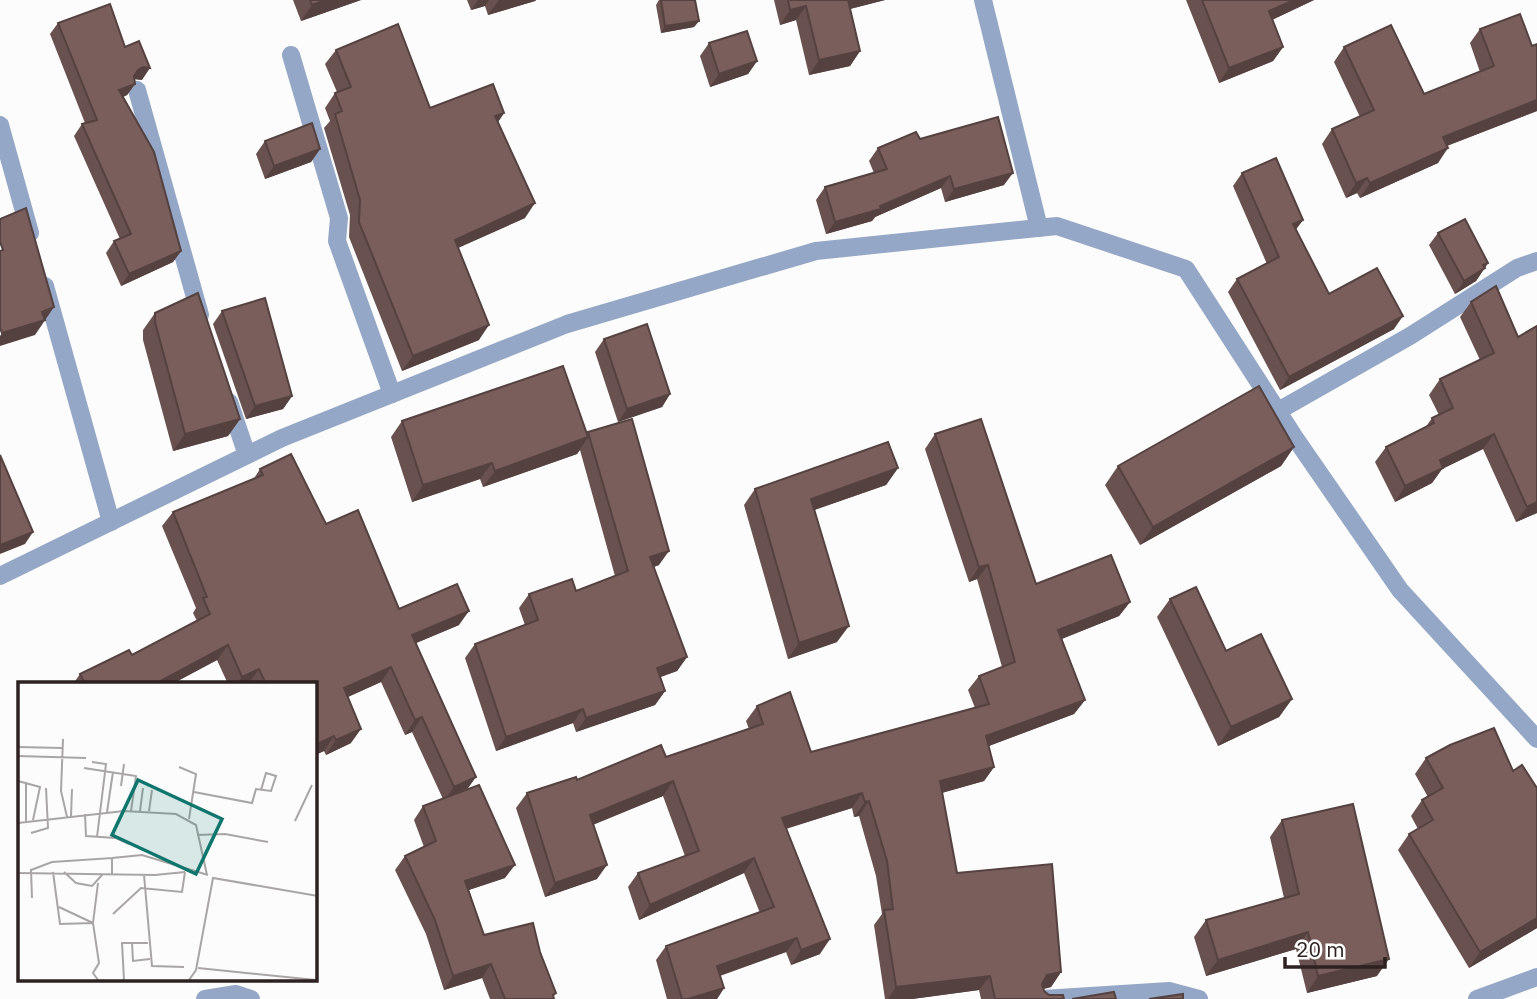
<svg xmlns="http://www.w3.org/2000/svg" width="1537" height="999" viewBox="0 0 1537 999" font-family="'IBM Plex Sans',sans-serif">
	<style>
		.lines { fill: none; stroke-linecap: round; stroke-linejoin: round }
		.street { stroke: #94a7c6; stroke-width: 18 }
		.wall { fill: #68514f }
		.shaded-wall { fill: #554240 }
		.building { fill: #795e5c; stroke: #554240; stroke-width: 2 }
		.inset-road { fill: none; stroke: #a9a5a4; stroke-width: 2 }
		.view { fill: #0f766e; fill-opacity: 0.15; stroke: #0f766e; stroke-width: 3.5 }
		.inset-edge { fill: none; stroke: #2d2221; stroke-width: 3.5 }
	</style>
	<rect width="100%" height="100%" fill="#fcfcfc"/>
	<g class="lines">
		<g class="street">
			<path d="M 983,0 L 1039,228"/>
			<path d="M 291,55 L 339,218 L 337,241 L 392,394"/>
			<path d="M 137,90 L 200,315"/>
			<path d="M 0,125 L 30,233"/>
			<path d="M 45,286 L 111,522"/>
			<path d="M 229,402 L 247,455"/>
			<path d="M 1278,411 L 1410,336 L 1517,268 L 1537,261"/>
			<path d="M 0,576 L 282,438 L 567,324 L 816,251 L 1057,226 L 1186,269 L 1293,435 L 1400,590 L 1537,739"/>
			<path d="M 205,999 L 236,994 L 251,999"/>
			<path d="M 1043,999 L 1169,991 L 1199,999"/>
			<path d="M 1477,999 L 1537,977"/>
		</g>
	</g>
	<g class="wall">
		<path d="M 293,0 L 361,0 L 301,21 Z"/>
		<path d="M 467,0 L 536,0 L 535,1 L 488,15 L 485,6 L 471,10 Z"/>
		<path d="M 659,0 L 695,0 L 699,21 L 694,27 L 661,33 L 656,5 Z"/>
		<path d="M 774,0 L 885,0 L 850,9 L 860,51 L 850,66 L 809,75 L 796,20 L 780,25 Z"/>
		<path d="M 1186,0 L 1314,0 L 1272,20 L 1283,47 L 1273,61 L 1219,83 Z"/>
		<path d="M 58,23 L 142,80 L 134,79 L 135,84 L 127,95 L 123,97 L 181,251 L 173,262 L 121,286 L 106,253 L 114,241 L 120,239 L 74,136 L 82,124 L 85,123 L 50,34 Z"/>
		<path d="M 1480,29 L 1532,46 L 1537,44 L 1537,111 L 1447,146 L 1438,163 L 1360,198 L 1357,193 L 1346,198 L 1322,144 L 1332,129 L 1360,117 L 1334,62 L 1344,47 L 1424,94 L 1480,72 L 1470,43 Z"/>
		<path d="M 709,43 L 757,61 L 748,74 L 710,87 L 700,56 Z"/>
		<path d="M 336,50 L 430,108 L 504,113 L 498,122 L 525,218 L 458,248 L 479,340 L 402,371 L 349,237 L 350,215 L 324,128 L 330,121 L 325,108 L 335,93 L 337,92 L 325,64 Z"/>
		<path d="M 920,139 L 1004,185 L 945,202 L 941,188 L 875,217 L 872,221 L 826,234 L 816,200 L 825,187 L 874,173 L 869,161 L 878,148 Z"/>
		<path d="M 265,141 L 320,149 L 311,162 L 265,179 L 256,154 Z"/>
		<path d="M 1242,173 L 1303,220 L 1296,229 L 1329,294 L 1394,329 L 1280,390 L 1228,292 L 1237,279 L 1267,264 L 1233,186 Z"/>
		<path d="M 1438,233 L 1488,263 L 1476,281 L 1455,294 L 1429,245 Z"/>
		<path d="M 1471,302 L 1518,337 L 1537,326 L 1537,513 L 1516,522 L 1483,449 L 1442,469 L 1432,483 L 1395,502 L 1375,462 L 1386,447 L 1425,428 L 1432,418 L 1439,415 L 1429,395 L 1440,379 L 1480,360 L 1460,317 Z"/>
		<path d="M 222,311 L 292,396 L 283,409 L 246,419 L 213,324 Z"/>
		<path d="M 155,313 L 240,419 L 228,436 L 173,451 L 143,340 L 143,330 Z"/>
		<path d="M 604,339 L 670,394 L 662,407 L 618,422 L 595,352 Z"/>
		<path d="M 402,421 L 587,433 L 588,432 L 659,565 L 654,567 L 687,657 L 677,671 L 660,677 L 665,691 L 655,705 L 576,732 L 573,723 L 496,751 L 465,658 L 475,644 L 525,625 L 519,608 L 529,594 L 576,591 L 615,576 L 580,450 L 577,454 L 483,487 L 480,479 L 412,502 L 391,437 Z"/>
		<path d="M 935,434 L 1036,584 L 1130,602 L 1119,616 L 1062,639 L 1085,700 L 1074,714 L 989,746 L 994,767 L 984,781 L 942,793 L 957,873 L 1061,972 L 1051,987 L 1044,989 L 1044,991 L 1049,995 L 1064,999 L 981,999 L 979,990 L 912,999 L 885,999 L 874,925 L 882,914 L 876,876 L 859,816 L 854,817 L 852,808 L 786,829 L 820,954 L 791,965 L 786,952 L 720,976 L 724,988 L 717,999 L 667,999 L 656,960 L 666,946 L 760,913 L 744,873 L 639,920 L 628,887 L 638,873 L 685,856 L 663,796 L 593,825 L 597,879 L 545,897 L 516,808 L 527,793 L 666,757 L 749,729 L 746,721 L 757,706 L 811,752 L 975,708 L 968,690 L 979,676 L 1002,667 L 977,579 L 969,582 L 925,449 Z"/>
		<path d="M 1294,447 L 1281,466 L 1140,545 L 1105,485 L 1118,466 Z"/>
		<path d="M 898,468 L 886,485 L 814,510 L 837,642 L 788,659 L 744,505 L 755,489 Z"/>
		<path d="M 260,469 L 326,524 L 399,609 L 459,625 L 416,643 L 467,789 L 505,878 L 469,890 L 484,935 L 540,952 L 556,993 L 553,997 L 554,999 L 490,999 L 482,978 L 444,990 L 426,934 L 395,870 L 405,856 L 424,847 L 414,820 L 423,806 L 443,799 L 412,732 L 405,735 L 381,682 L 348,697 L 351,743 L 326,755 L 324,751 L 315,755 L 315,684 L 228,684 L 217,660 L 172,684 L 73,684 L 80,674 L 132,655 L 197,621 L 193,613 L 196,608 L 162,526 L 173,512 L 253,480 Z"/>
		<path d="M 1170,599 L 1226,651 L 1292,699 L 1279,717 L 1218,746 L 1157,617 Z"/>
		<path d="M 1426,758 L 1513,771 L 1537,788 L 1537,928 L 1469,968 L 1398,850 L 1409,834 L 1418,829 L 1411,816 L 1422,800 L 1428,797 L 1415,774 Z"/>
		<path d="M 1282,820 L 1377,976 L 1307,993 L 1296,949 L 1206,976 L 1194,937 L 1206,920 L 1284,898 L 1270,837 Z"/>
	</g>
	<g class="shaded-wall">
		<path d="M 326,0 L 361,0 L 301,21 L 312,5 Z"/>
		<path d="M 478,0 L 489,0 L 485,6 L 471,10 Z"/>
		<path d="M 499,0 L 536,0 L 535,1 L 488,15 Z"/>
		<path d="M 846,0 L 885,0 L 838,12 Z"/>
		<path d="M 1294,0 L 1314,0 L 1259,26 L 1269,11 Z"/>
		<path d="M 806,6 L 796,20 L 780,25 L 790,10 Z"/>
		<path d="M 699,21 L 694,27 L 661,33 L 665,26 Z"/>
		<path d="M 1283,47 L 1273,61 L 1219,83 L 1229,68 Z"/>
		<path d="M 860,51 L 850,66 L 809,75 L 819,60 Z"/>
		<path d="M 757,61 L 748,74 L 710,87 L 719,74 Z"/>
		<path d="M 143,67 L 150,68 L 142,80 L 135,79 L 129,82 L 138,70 Z"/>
		<path d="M 135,84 L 127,95 L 111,102 L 119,90 Z"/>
		<path d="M 1537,100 L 1537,111 L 1433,151 L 1443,137 Z"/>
		<path d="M 504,113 L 494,128 L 495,116 Z"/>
		<path d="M 1448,148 L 1438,163 L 1360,198 L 1370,183 Z"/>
		<path d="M 320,149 L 311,162 L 265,179 L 274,166 Z"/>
		<path d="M 1013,173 L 1004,185 L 945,202 L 954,189 Z"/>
		<path d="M 950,176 L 941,188 L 875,217 L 872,221 L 826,234 L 835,222 L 880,206 Z"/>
		<path d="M 1367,178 L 1357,193 L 1346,198 L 1356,183 Z"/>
		<path d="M 535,203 L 525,218 L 444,254 L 455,240 Z"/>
		<path d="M 1303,220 L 1294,232 L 1293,224 Z"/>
		<path d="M 181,251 L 173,262 L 121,286 L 129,274 Z"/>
		<path d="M 1488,263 L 1476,281 L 1455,294 L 1464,281 L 1483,265 Z"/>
		<path d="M 54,307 L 35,335 L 0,346 L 0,336 L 2,333 Z"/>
		<path d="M 1403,316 L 1394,329 L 1280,390 L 1289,377 Z"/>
		<path d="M 489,325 L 479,340 L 402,371 L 413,356 Z"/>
		<path d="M 670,394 L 662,407 L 618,422 L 627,409 Z"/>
		<path d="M 292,396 L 283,409 L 246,419 L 255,406 Z"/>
		<path d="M 240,419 L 228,436 L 173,451 L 185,434 Z"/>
		<path d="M 1494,434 L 1483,449 L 1442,469 L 1432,483 L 1395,502 L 1405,486 L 1440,460 Z"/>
		<path d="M 588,437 L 577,454 L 483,487 L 495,471 Z"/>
		<path d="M 1294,447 L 1281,466 L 1140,545 L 1153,527 Z"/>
		<path d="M 492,463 L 480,479 L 412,502 L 423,485 Z"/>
		<path d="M 898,468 L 886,485 L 800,515 L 811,499 Z"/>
		<path d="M 1537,502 L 1537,513 L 1516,522 L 1527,507 Z"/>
		<path d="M 33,532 L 25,544 L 0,554 L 0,545 Z"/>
		<path d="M 669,551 L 659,565 L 640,571 L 650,557 Z"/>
		<path d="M 988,565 L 977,579 L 969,582 L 979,567 Z"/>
		<path d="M 1130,602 L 1119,616 L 1048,644 L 1058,630 Z"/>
		<path d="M 469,611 L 459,625 L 402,649 L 412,635 Z"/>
		<path d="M 849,626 L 837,642 L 788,659 L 799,643 Z"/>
		<path d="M 228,645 L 217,660 L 172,684 L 155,684 Z"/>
		<path d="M 687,657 L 677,671 L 647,682 L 657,668 Z"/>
		<path d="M 391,667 L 381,682 L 334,703 L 344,688 Z"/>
		<path d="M 259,669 L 249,683 L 237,684 L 242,677 Z"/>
		<path d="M 665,691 L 655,705 L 576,732 L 586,718 Z"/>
		<path d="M 1292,699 L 1279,717 L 1218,746 L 1231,727 Z"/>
		<path d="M 1085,700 L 1074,714 L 975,751 L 986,736 Z"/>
		<path d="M 583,709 L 573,723 L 496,751 L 506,737 Z"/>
		<path d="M 422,717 L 412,732 L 405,735 L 415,720 Z"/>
		<path d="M 361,729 L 351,743 L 326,755 L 336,740 Z"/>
		<path d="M 334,736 L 324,751 L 315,755 L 315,745 Z"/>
		<path d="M 994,767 L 984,781 L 930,796 L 940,781 Z"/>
		<path d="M 476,777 L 466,791 L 444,801 L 454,787 Z"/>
		<path d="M 673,781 L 663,796 L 579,830 L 590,815 Z"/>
		<path d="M 862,793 L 852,808 L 771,833 L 782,818 Z"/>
		<path d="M 869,801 L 859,816 L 854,817 L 865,802 Z"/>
		<path d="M 754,858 L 744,873 L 639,920 L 650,905 Z"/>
		<path d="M 515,865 L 505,878 L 456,894 L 465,881 Z"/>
		<path d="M 607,865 L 597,879 L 545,897 L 555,883 Z"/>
		<path d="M 1537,918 L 1537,928 L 1469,968 L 1480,952 Z"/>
		<path d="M 1308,932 L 1296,949 L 1206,976 L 1218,960 Z"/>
		<path d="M 797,938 L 786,952 L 707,980 L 717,966 Z"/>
		<path d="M 830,939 L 820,954 L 791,965 L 801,950 Z"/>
		<path d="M 1389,959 L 1377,976 L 1307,993 L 1318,976 Z"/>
		<path d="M 491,964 L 482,978 L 444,990 L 453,976 Z"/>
		<path d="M 1061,972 L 1051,987 L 1036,990 L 1047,975 Z"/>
		<path d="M 990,976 L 979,990 L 912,999 L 888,999 L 896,987 Z"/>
		<path d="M 724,988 L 717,999 L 688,999 Z"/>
	</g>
	<g class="building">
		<path d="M 310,0 L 326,0 L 312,5 Z"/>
		<path d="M 661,0 L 695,0 L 699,21 L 665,26 Z"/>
		<path d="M 788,0 L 848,0 L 860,51 L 819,60 L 806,6 L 790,10 Z"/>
		<path d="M 1202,0 L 1294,0 L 1269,11 L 1283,47 L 1229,68 Z"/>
		<path d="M 110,4 L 125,47 L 139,41 L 150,68 L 143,67 L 138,70 L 134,76 L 135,84 L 119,90 L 154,152 L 181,251 L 129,274 L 114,241 L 131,234 L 82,124 L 97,120 L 58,23 Z"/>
		<path d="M 1520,14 L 1532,46 L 1537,44 L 1537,100 L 1443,137 L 1448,148 L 1370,183 L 1367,178 L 1356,183 L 1332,129 L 1374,110 L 1344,47 L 1391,25 L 1424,94 L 1494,66 L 1480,29 Z"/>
		<path d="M 398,24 L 430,108 L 493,84 L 504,113 L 495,116 L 535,203 L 455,240 L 489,325 L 413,356 L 359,222 L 360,200 L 335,114 L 342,111 L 335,93 L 351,87 L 336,50 Z"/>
		<path d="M 747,31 L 757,61 L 719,74 L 709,43 Z"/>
		<path d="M 998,117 L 1013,173 L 954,189 L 950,176 L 880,206 L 881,209 L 835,222 L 825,187 L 887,169 L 878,148 L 916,132 L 920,139 Z"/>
		<path d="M 312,123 L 320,149 L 274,166 L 265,141 Z"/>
		<path d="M 1276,158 L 1303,220 L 1293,224 L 1329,294 L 1377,268 L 1403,316 L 1289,377 L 1237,279 L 1279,257 L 1242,173 Z"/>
		<path d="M 26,208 L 54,307 L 42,312 L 45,320 L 2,333 L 0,328 L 0,251 L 3,250 L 0,242 L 0,219 Z"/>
		<path d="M 1465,219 L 1488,263 L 1483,265 L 1485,268 L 1464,281 L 1438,233 Z"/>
		<path d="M 1496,286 L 1518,337 L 1537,326 L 1537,502 L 1527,507 L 1494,434 L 1440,460 L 1443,468 L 1405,486 L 1386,447 L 1434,423 L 1432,418 L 1453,408 L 1440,379 L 1494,353 L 1471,302 Z"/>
		<path d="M 198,293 L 240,419 L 185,434 L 155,322 L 155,313 Z"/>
		<path d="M 265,298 L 292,396 L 255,406 L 222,311 Z"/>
		<path d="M 647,324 L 670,394 L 627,409 L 604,339 Z"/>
		<path d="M 563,366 L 588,437 L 495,471 L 492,463 L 423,485 L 402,421 Z"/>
		<path d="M 1259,386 L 1294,447 L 1153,527 L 1118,466 Z"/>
		<path d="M 632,419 L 669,551 L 650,557 L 687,657 L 657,668 L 665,691 L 586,718 L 583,709 L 506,737 L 475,644 L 538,620 L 529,594 L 572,579 L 576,591 L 628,571 L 588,432 Z"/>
		<path d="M 981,419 L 1036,584 L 1111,555 L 1130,602 L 1058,630 L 1085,700 L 986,736 L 994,767 L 940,781 L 957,873 L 1052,864 L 1061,972 L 1047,975 L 1042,984 L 1044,991 L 1049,995 L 1063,995 L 1064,999 L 995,999 L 990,976 L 896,987 L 884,910 L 893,909 L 887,861 L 869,801 L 865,802 L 862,793 L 782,818 L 830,939 L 801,950 L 797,938 L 717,966 L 724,988 L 688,999 L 682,999 L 666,946 L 774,907 L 754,858 L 650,905 L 638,873 L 699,851 L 673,781 L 590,815 L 607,865 L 555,883 L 527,793 L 576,777 L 577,780 L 661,745 L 666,757 L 763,724 L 757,706 L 790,692 L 811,752 L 989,704 L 979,676 L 1015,662 L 988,565 L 979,567 L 935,434 Z"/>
		<path d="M 888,442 L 898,468 L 811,499 L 849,626 L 799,643 L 755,489 Z"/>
		<path d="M 291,454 L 326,524 L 358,510 L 399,609 L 457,584 L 469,611 L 412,635 L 476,777 L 454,787 L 422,717 L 415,720 L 391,667 L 344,688 L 361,729 L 336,740 L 334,736 L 315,745 L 315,684 L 266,684 L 259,669 L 242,677 L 228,645 L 155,684 L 85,684 L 80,674 L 129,650 L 132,655 L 210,614 L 203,598 L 207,597 L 173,512 L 263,475 L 260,469 Z"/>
		<path d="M 0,455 L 33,532 L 0,545 Z"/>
		<path d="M 1196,587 L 1226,651 L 1261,634 L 1292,699 L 1231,727 L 1170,599 Z"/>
		<path d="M 1494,728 L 1513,771 L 1522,765 L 1537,788 L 1537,918 L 1480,952 L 1409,834 L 1433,820 L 1422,800 L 1443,788 L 1426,758 L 1450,745 Z"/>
		<path d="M 479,785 L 515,865 L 465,881 L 484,935 L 533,923 L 540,952 L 556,993 L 553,995 L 554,999 L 505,999 L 491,964 L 453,976 L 435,920 L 405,856 L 436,841 L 423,806 Z"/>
		<path d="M 1353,804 L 1389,959 L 1318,976 L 1308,932 L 1218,960 L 1206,920 L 1299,894 L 1282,820 Z"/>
		<path d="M 1114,992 L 1116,999 L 1072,999 Z"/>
		<path d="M 1183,994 L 1183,999 L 1149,999 Z"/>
	</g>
	<g transform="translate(18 682)">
		<rect width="299" height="299" fill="#fcfcfc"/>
		<path class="inset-road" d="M 45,57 L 43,109 L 49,135M 0,65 L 44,66M 0,74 L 68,76M 74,80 L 88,82 L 79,155M 161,85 L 178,92 L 171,137M 66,86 L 118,94 L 113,129M 0,99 L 22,105 L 15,138M 103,104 L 106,82M 176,110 L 234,121 L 238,107 L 253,109 L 258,94 L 248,91 L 243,108M 122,129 L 125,106M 131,129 L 134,108M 89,130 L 95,90M 67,132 L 68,154 L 98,156 L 111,162M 53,134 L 54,107M 8,139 L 8,100M 277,139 L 294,103M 0,141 L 106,129 L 158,132 L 178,143 L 189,193M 13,151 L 30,146 L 28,106M 179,153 L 207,152 L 250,160M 94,176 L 124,173 L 190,193M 35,190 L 42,242 L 75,241 L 41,225M 46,190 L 58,201 L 74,204 L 85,192M 0,191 L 137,193 L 167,190M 126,193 L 134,284 L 166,285M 80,201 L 75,241 L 81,281 L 75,291 L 80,298M 14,216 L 13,188 L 34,180 L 94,176 L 94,193M 95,232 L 123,206 L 164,210 L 167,190M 114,261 L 115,279 L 132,277M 180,286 L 298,298M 106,298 L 104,261 L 130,261M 171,298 L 178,288 L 195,196 L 300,214"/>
		<path class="view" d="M 120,98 L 204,137 L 178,192 L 94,153 Z"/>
		<rect width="299" height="299" class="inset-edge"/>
	</g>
	<path d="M1285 957v10h100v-10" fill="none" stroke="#2d2221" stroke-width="3.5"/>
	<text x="1296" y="957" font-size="21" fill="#2d2221" stroke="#ffffff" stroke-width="5" paint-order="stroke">20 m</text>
</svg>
